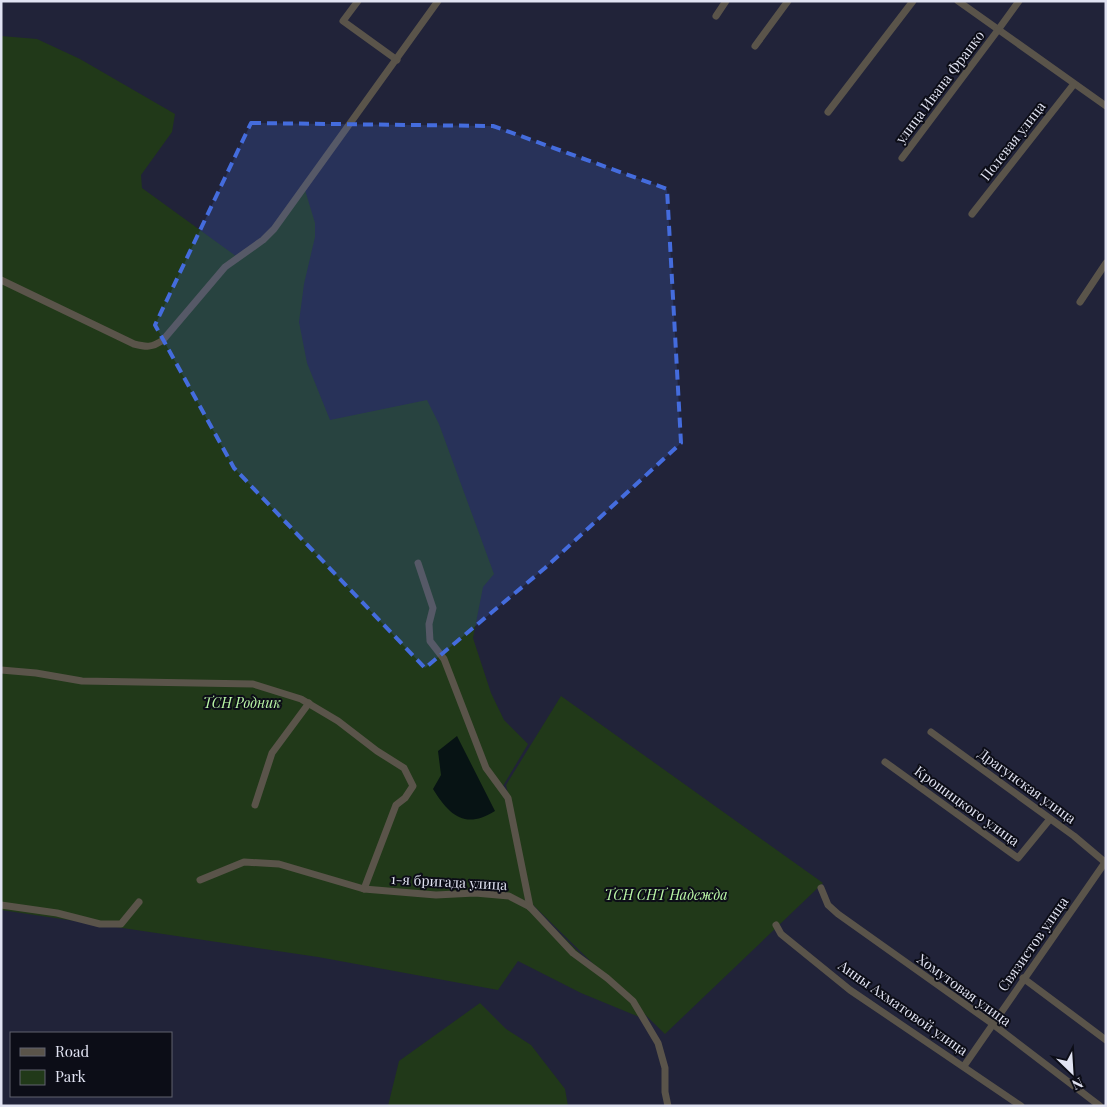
<svg xmlns="http://www.w3.org/2000/svg" width="1107" height="1107" viewBox="0 0 1107 1107" font-family="'Playfair Display',serif">
	<style>
		.green { fill: #213919 }
		.water { fill: #071314 }
		.lines { fill: none; stroke-linecap: round; stroke-linejoin: round }
		.minor { stroke: #5a544a; stroke-width: 7 }
		.marked { fill: #446cdd; fill-opacity: 0.2; stroke: #446cdd; stroke-width: 4; stroke-dasharray: 10 6; stroke-linejoin: round }
		.labels { text-anchor: middle; stroke-width: 4; stroke-linejoin: round; paint-order: stroke }
		.street-label { font-size: 14px; fill: #e1e3f2; stroke: #0c0d17 }
		.park-label { font-size: 14px; font-style: italic; fill: #bbf8a7; stroke: #0c0d17 }
	</style>
	<rect width="100%" height="100%" fill="#212339"/>
	<g class="green">
		<path d="M 1,36 L 37,39 L 80,59 L 175,114 L 172,132 L 141,175 L 142,188 L 240,259 L 272,234 L 305,190 L 315,223 L 315,237 L 304,284 L 299,322 L 307,363 L 330,420 L 427,400 L 439,424 L 494,574 L 483,587 L 473,638 L 491,693 L 504,720 L 528,744 L 503,786 L 527,901 L 649,1021 L 581,993 L 518,961 L 498,990 L 318,957 L 1,910 Z"/>
		<path d="M 561,696 L 823,883 L 665,1034 L 532,904 L 506,785 Z"/>
		<path d="M 480,1003 L 506,1029 L 531,1045 L 565,1089 L 568,1106 L 388,1106 L 399,1061 Z"/>
	</g>
	<path class="water" d="M 457,736 L 495,811 C 465,830 449,815 433,789 L 441,775 L 438,751 Z"/>
	<g class="lines">
		<g class="minor">
			<path d="M 358,1 L 343,21 L 397,60"/>
			<path d="M 958,1 L 1106,106"/>
			<path d="M 716,16 L 726,1"/>
			<path d="M 998,30 L 1019,1"/>
			<path d="M 755,46 L 788,1"/>
			<path d="M 828,112 L 913,1"/>
			<path d="M 902,158 L 998,30"/>
			<path d="M 972,214 L 1074,84"/>
			<path d="M 1,280 L 134,344 C 146,347 152,348 163,340 L 225,267 L 263,240 L 274,229 L 438,1"/>
			<path d="M 1080,302 L 1106,263"/>
			<path d="M 418,563 L 433,608 L 429,624 L 430,641 L 444,659 L 486,768 L 508,798 L 530,907"/>
			<path d="M 1,670 L 36,673 L 82,681 L 253,684 L 301,699 L 338,721 L 377,751 L 404,768 L 413,786 L 405,798 L 396,805 L 364,889"/>
			<path d="M 931,732 L 1074,836 L 1106,863"/>
			<path d="M 885,762 L 1018,858 L 1050,819"/>
			<path d="M 255,805 L 272,753 L 309,703"/>
			<path d="M 200,880 L 244,862 L 279,864 L 364,889 L 436,895 L 475,893 L 509,896 L 530,907 L 573,953 L 607,978 L 633,1001 L 658,1043 L 665,1068 L 665,1092 L 668,1106"/>
			<path d="M 821,888 L 828,905 L 838,914 L 990,1022 L 1100,1106"/>
			<path d="M 1,905 L 57,913 L 100,924 L 121,924 L 139,902"/>
			<path d="M 776,925 L 781,934 L 850,990 L 1021,1106"/>
			<path d="M 1023,978 L 1106,1040"/>
			<path d="M 964,1066 L 1106,861"/>
		</g>
	</g>
	<path class="marked" d="M 251,123 L 493,126 L 667,189 L 681,443 L 545,568 L 425,668 L 234,468 L 155,325 Z"/>
	<g class="labels">
		<g class="street-label">
			<text transform="translate(940 87) rotate(-53)" y="5">улица Ивана Франко</text>
			<text transform="translate(1013 141) rotate(-52)" y="5">Полевая улица</text>
			<text transform="translate(1027 786) rotate(36)" y="5">Драгунская улица</text>
			<text transform="translate(967 806) rotate(36)" y="5">Крошицкого улица</text>
			<text transform="translate(449 882) rotate(3)" y="5">1-я бригада улица</text>
			<text transform="translate(1033 944) rotate(-55)" y="5">Связистов улица</text>
			<text transform="translate(964 990) rotate(36)" y="5">Хомутовая улица</text>
			<text transform="translate(903 1008) rotate(35)" y="5">Анны Ахматовой улица</text>
		</g>
		<g class="park-label">
			<text x="242" y="708">ТСН Родник</text>
			<text x="666" y="900">ТСН СНТ Надежда</text>
		</g>
	</g>
	<rect width="1107" height="1107" fill="none" stroke="#e1e3f2" stroke-width="5"/>
	<rect x="10" y="1032" width="162" height="65" fill="#0c0d17" stroke="#61636f"/>
	<rect x="20" y="1048" width="25" height="8" fill="#5a544a" stroke="#61636f"/>
	<text x="55" y="1057" font-size="15" fill="#e1e3f2">Road</text>
	<rect x="20" y="1070" width="25" height="15" fill="#213919" stroke="#61636f"/>
	<text x="55" y="1082" font-size="15" fill="#e1e3f2">Park</text>
	<g transform="translate(1072 1072) rotate(155)" stroke="#0c0d17" stroke-width="4" paint-order="stroke">
	<path d="M0-4L9 19L0 12L-9 19Z" fill="#e1e3f2"/>
	<text y="-8" font-size="14" font-weight="bold" text-anchor="middle" fill="#e1e3f2">N</text>
	</g>
</svg>
